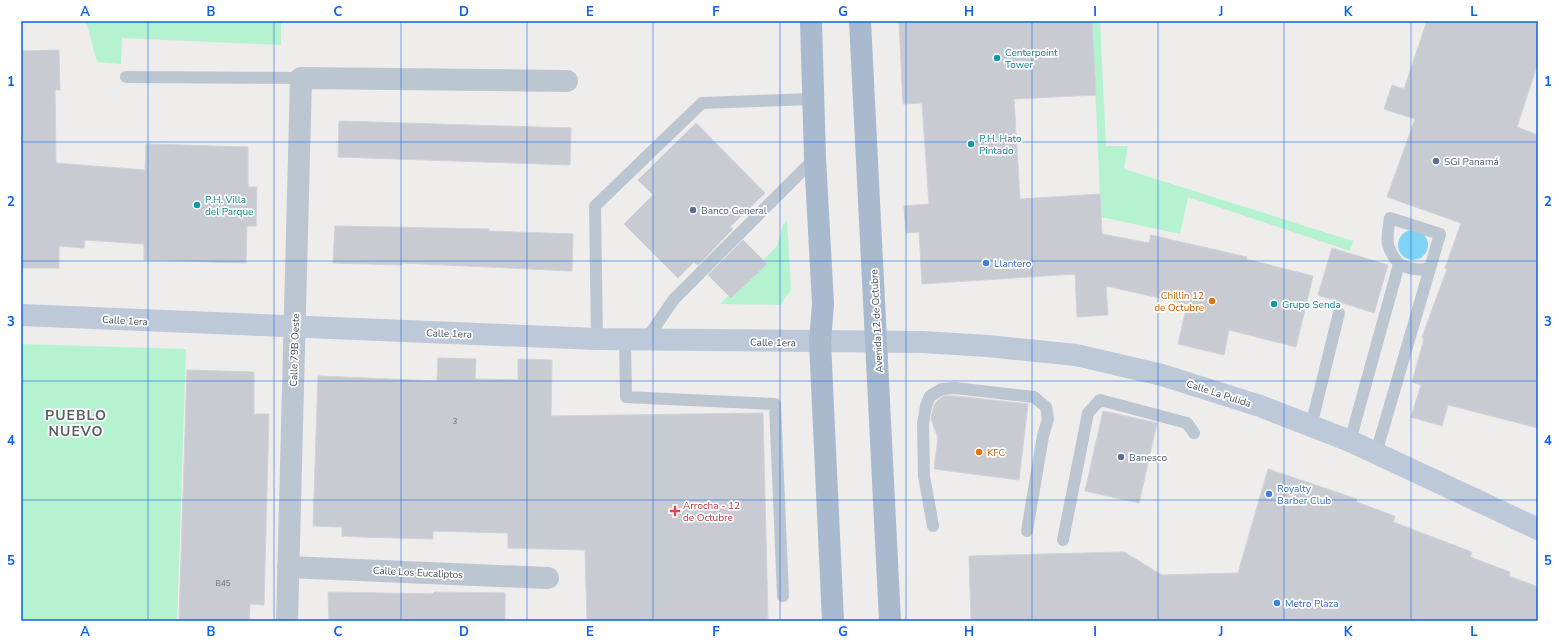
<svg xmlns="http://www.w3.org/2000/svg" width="1559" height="642" viewBox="0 0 1559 642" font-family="'Nunito Sans',sans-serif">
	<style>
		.green { fill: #b5f2d0 }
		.water { fill: #7fd5f3 }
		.building { fill: #c8cbd2; stroke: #d0d2d9 }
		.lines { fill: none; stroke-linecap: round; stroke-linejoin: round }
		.service { stroke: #bbc6d0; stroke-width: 12 }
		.minor { stroke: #bbc6d0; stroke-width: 22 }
		.secondary { stroke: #bdc8d8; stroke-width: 22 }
		.primary { stroke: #a9bace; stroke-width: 22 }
		.grid { fill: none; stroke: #0a61ec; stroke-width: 1; stroke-opacity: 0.55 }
		.culture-dot { fill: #0f9aa8; stroke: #fff; stroke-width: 1.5 }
		.service-dot { fill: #5c6f8a; stroke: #fff; stroke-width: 1.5 }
		.shop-dot { fill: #3f7fe0; stroke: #fff; stroke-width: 1.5 }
		.food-dot { fill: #e8710a; stroke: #fff; stroke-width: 1.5 }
		.health-dot { fill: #e0444e; stroke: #fff; stroke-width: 1.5 }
		.labels { text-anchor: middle; stroke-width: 3.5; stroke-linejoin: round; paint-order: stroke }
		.number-label { font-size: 8px; fill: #646e79 }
		.culture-label { font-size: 10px; fill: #0d838f; stroke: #fff; text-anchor: start }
		.service-label { font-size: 10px; fill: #4e5e75; stroke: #fff; text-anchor: start }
		.shop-label { font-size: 10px; fill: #366cbe; stroke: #fff; text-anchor: start }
		.food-label { font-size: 10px; fill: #c56008; stroke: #fff; text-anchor: end }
		.street-label { font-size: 10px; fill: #434f5b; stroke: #fff }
		.health-label { font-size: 10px; fill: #be3a42; stroke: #fff; text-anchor: start }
		.district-label { font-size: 14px; font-weight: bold; letter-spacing: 1px; fill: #585c62; stroke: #fff }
		.neatline { fill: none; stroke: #0a61ec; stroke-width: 1.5 }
		.grid-label { font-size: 13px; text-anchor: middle; font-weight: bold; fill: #0a61ec }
	</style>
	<rect width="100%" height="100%" fill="#efecec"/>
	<g class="green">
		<path d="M 86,21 L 281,21 L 281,45 L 122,38 L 121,64 L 97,62 Z"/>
		<path d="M 1092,21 L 1100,21 L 1106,146 L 1128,146 L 1124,169 L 1353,241 L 1350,251 L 1188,197 L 1180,234 L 1101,217 Z"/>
		<path d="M 787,220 L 791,290 L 780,305 L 720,304 L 777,246 L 783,225 Z"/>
		<path d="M 21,344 L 186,349 L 177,621 L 21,621 Z"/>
	</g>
	<circle class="water" cx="1413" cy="245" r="15"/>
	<g class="building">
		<path d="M 899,21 L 1092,21 L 1096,95 L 1014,99 L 1020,199 L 1100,194 L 1102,234 L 1149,243 L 1151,235 L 1247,257 L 1246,259 L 1313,276 L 1296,347 L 1229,330 L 1224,355 L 1178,344 L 1187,304 L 1106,286 L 1108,315 L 1077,317 L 1075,274 L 922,284 L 919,232 L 906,233 L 904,206 L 929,204 L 922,103 L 903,104 Z"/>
		<path d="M 1427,21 L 1538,21 L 1538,63 L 1517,127 L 1538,135 L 1538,428 L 1448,405 L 1442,426 L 1411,417 L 1421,385 L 1412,382 L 1424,339 L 1422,337 L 1447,269 L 1445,268 L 1461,223 L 1387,197 L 1415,119 L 1384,109 L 1392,85 L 1404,89 Z"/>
		<path d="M 59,50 L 60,90 L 55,90 L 56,163 L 145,170 L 146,144 L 248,147 L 248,187 L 257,187 L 256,226 L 247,226 L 246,263 L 144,260 L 144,244 L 85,240 L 84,248 L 59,246 L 59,268 L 21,268 L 21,51 Z"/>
		<path d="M 339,121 L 571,128 L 570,165 L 338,157 Z"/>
		<path d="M 696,123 L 765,193 L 730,227 L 733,229 L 698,265 L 694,262 L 678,278 L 624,224 L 653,195 L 638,180 Z"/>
		<path d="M 335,226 L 489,229 L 489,231 L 573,234 L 572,271 L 402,263 L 402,265 L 333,263 Z"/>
		<path d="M 743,240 L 767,264 L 731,298 L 708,275 Z"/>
		<path d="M 1332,248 L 1388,265 L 1374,313 L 1318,295 Z"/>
		<path d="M 438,358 L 476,359 L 475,379 L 518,380 L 518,359 L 552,360 L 551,416 L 763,413 L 768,621 L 587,621 L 585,550 L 508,548 L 508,533 L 433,531 L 433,539 L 360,537 L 342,536 L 342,527 L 313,526 L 318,376 L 437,381 Z"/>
		<path d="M 187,370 L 254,372 L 254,414 L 269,414 L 264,605 L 250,604 L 249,621 L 179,621 Z"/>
		<path d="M 944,396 L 955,396 L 1028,404 L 1019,480 L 934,469 L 938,438 L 931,419 L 934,405 L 938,400 Z"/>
		<path d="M 1103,411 L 1157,423 L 1139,503 L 1085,491 Z"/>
		<path d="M 1268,469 L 1357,499 L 1356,502 L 1395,516 L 1393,522 L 1472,552 L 1470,557 L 1510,572 L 1509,576 L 1538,587 L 1538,621 L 971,621 L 969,556 L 1124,552 L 1162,575 L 1238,573 Z"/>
		<path d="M 328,592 L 434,594 L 434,592 L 505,593 L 505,621 L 329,621 Z"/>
	</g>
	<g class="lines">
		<g class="service">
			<path d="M 126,77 L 301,78"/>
			<path d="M 1399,264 C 1410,269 1418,271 1429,268"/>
			<path d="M 597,339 L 595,206 L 702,103 L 813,99"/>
			<path d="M 625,340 L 626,397 L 775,404 L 783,596"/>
			<path d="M 646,340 L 674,299 L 815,158"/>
			<path d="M 1311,426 L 1339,313"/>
			<path d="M 1350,441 L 1399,264 C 1385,247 1386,240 1390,218 L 1440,234 L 1376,453"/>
			<path d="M 933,526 L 924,476 L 923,424 L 926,406 L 930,396 L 942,389 L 955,388 L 1034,397 L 1046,407 L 1048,419 L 1043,436 L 1027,531"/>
			<path d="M 1063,540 L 1088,413 L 1100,400 L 1187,423 L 1194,433"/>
		</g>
		<g class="minor">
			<path d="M 288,567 L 548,578"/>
			<path d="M 287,621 L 301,78 L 567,81"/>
		</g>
		<path class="secondary" d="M 21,315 L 597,339 L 922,342 L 988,346 L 1076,355 L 1162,375 L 1260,406 L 1350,441 L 1538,529"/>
		<g class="primary">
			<path d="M 811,21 L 815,158 L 823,304 L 820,342 L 833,621"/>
			<path d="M 860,21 L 890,621"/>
		</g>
	</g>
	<path class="grid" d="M 148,21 L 148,621M 274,21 L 274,621M 401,21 L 401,621M 527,21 L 527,621M 653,21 L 653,621M 780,21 L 780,621M 906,21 L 906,621M 1032,21 L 1032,621M 1158,21 L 1158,621M 1284,21 L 1284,621M 1411,21 L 1411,621M 21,142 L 1538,142M 21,261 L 1538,261M 21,381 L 1538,381M 21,500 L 1538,500"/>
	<g class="culture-dot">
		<circle cx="997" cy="58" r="4"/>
		<circle cx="971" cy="144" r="4"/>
		<circle cx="197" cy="205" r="4"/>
		<circle cx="1274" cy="304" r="4"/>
	</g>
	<g class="service-dot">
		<circle cx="1436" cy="161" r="4"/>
		<circle cx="693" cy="210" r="4"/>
		<circle cx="1121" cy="457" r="4"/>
	</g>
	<g class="shop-dot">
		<circle cx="986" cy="263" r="4"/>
		<circle cx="1269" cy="494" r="4"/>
		<circle cx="1277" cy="603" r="4"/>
	</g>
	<g class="food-dot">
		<circle cx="1212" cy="301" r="4"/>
		<circle cx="979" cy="452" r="4"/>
	</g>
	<path class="health-dot" d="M673 505h4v4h4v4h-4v4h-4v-4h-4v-4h4z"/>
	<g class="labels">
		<g class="number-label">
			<text x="455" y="424">3</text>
			<text x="223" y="586">B45</text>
		</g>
		<g class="culture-label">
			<text x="1005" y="56">Centerpoint<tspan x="1005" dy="12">Tower</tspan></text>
			<text x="979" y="142">P.H. Hato<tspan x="979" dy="12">Pintado</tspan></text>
			<text x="205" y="203">P.H. Villa<tspan x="205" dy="12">del Parque</tspan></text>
			<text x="1282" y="308">Grupo Senda</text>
		</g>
		<g class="service-label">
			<text x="1444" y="165">SGI Panamá</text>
			<text x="701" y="214">Banco General</text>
			<text x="1129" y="461">Banesco</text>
		</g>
		<g class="shop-label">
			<text x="994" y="267">Llantero</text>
			<text x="1277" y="492">Royalty<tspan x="1277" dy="12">Barber Club</tspan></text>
			<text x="1285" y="607">Metro Plaza</text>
		</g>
		<g class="food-label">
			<text x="1204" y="299">Chillin 12<tspan x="1204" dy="12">de Octubre</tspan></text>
			<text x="987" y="456" text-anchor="start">KFC</text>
		</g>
		<g class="street-label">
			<text transform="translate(125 320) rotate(3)" y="4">Calle 1era</text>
			<text transform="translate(876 321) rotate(-93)" y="4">Avenida 12 de Octubre</text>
			<text transform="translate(449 333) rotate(2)" y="4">Calle 1era</text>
			<text transform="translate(773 342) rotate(1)" y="4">Calle 1era</text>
			<text transform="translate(294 350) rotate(-88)" y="4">Calle 79B Oeste</text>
			<text transform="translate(1219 393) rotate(18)" y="4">Calle La Pulida</text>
			<text transform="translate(418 572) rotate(3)" y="4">Calle Los Eucaliptos</text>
		</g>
		<g class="health-label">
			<text x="683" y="509">Arrocha - 12<tspan x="683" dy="12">de Octubre</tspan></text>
		</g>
		<g class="district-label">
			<text x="76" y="420">PUEBLO<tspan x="76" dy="16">NUEVO</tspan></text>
		</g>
	</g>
	<rect width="1559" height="642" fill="none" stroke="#ffffff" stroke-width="44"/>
	<rect x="22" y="22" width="1515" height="598" class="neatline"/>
	<g class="grid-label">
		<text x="85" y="16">A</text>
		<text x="211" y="16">B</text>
		<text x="338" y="16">C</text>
		<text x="464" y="16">D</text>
		<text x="590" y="16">E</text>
		<text x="716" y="16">F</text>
		<text x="843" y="16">G</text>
		<text x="969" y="16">H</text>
		<text x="1095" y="16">I</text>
		<text x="1221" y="16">J</text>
		<text x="1348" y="16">K</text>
		<text x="1474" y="16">L</text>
		<text x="11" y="86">1</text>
		<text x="1548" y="86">1</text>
		<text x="11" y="206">2</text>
		<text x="1548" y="206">2</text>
		<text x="11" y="326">3</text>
		<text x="1548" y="326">3</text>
		<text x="11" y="445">4</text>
		<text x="1548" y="445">4</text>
		<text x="11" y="565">5</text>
		<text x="1548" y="565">5</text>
		<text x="85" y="636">A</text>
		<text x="211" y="636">B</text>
		<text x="338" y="636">C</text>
		<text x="464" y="636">D</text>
		<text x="590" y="636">E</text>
		<text x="716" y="636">F</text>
		<text x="843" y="636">G</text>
		<text x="969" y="636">H</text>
		<text x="1095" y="636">I</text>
		<text x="1221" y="636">J</text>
		<text x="1348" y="636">K</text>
		<text x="1474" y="636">L</text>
	</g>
</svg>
